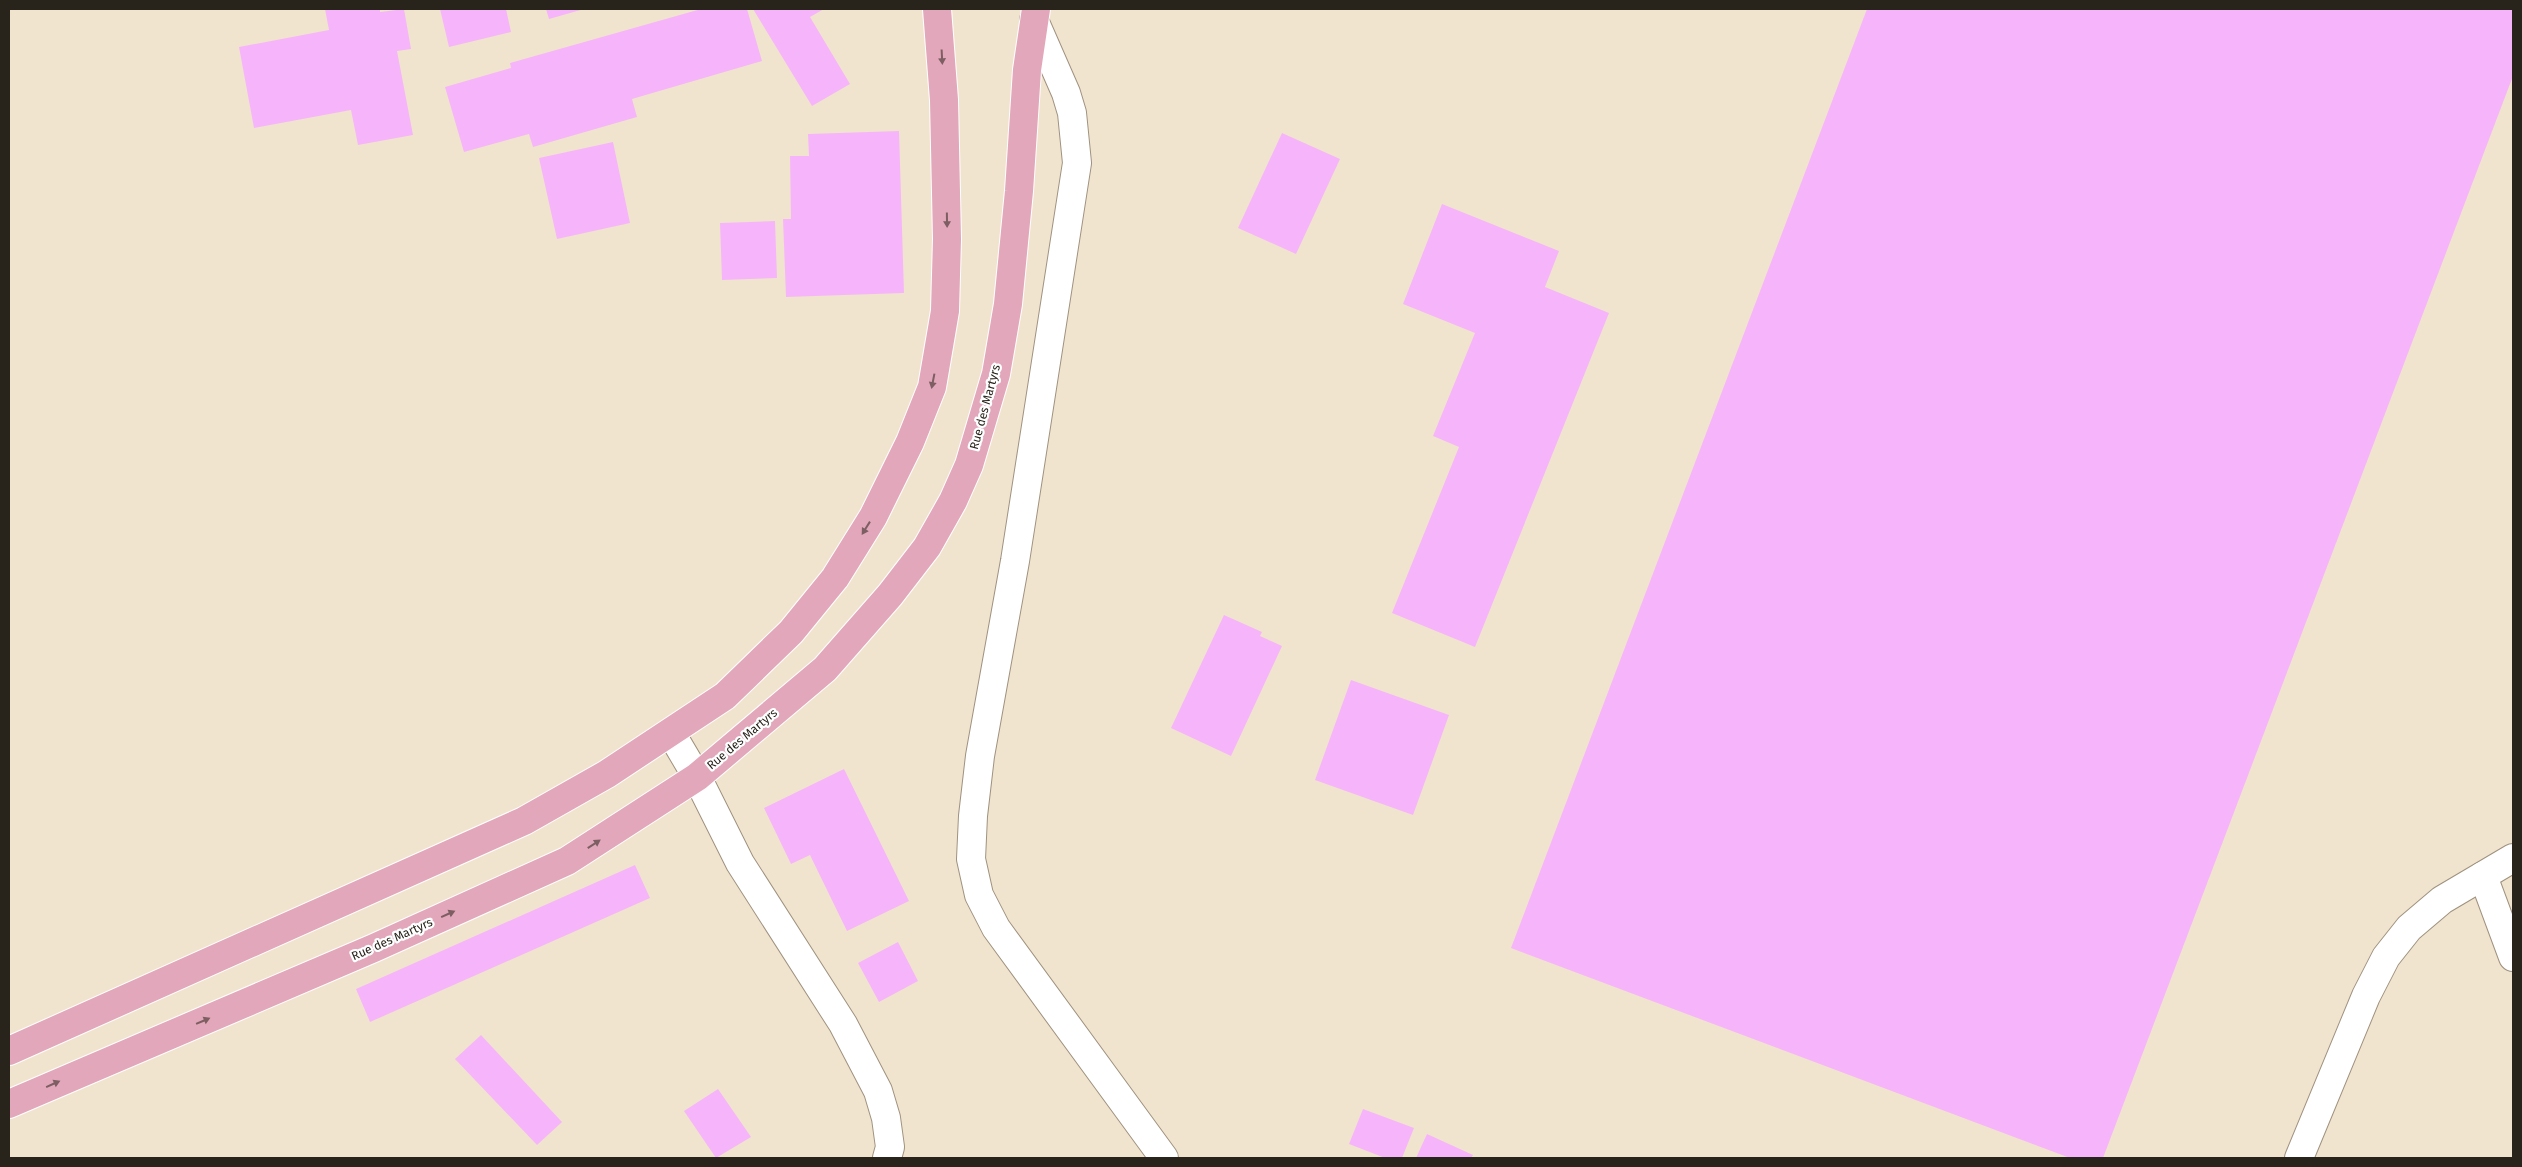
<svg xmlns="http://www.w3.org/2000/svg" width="2522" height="1167" viewBox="0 0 2522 1167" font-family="'Fira Sans',sans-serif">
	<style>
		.building { fill: #f6b5fa }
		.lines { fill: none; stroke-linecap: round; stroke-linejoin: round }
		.minor-casing { stroke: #9f927f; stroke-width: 30 }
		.major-casing { stroke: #fff; stroke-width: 30 }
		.minor { stroke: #fff; stroke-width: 28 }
		.major { stroke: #e2a7ba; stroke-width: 28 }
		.oneway { fill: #7c5e63 }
		.labels { text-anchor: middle; stroke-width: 4.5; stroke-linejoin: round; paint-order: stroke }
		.street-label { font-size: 12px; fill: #28231b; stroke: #fff }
	</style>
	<rect width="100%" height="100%" fill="#f1e4cf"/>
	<g class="building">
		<path d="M 325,9 L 380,9 L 380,12 L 404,9 L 411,49 L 397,51 L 413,135 L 358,145 L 351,110 L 254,128 L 239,47 L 329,30 Z"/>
		<path d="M 440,9 L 506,9 L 511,32 L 449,47 Z"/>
		<path d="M 546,9 L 584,9 L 549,19 Z"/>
		<path d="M 701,9 L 747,9 L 762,61 L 632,99 L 637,117 L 533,147 L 529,134 L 464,152 L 445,87 L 511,68 L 510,63 Z"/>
		<path d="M 753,9 L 824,9 L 810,17 L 850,84 L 812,106 Z"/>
		<path d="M 1867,9 L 2513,9 L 2513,76 L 2103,1158 L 2070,1158 L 1511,948 Z"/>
		<path d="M 899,131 L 904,293 L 786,297 L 783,219 L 791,219 L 790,156 L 809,156 L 808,134 Z"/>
		<path d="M 1282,133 L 1340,159 L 1296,254 L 1238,228 Z"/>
		<path d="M 613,142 L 630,223 L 557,239 L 539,158 Z"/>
		<path d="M 1442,204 L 1559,251 L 1545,287 L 1609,313 L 1475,647 L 1392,613 L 1459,447 L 1433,436 L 1475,333 L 1403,304 Z"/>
		<path d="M 775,221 L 777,278 L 722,280 L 720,223 Z"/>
		<path d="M 1224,615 L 1262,632 L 1260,636 L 1282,646 L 1231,756 L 1171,728 Z"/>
		<path d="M 1351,680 L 1449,715 L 1413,815 L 1315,780 Z"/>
		<path d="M 844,769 L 909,901 L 847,931 L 810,855 L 791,864 L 764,808 Z"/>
		<path d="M 635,865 L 650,898 L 370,1022 L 356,989 Z"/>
		<path d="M 898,942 L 918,981 L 879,1002 L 858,963 Z"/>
		<path d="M 481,1035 L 562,1122 L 537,1145 L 455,1059 Z"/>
		<path d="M 718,1089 L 751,1137 L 716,1158 L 684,1111 Z"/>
		<path d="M 1363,1109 L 1414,1128 L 1402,1158 L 1385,1158 L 1349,1144 Z"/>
		<path d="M 1427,1134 L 1473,1155 L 1471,1158 L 1416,1158 Z"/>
	</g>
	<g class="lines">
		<g class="minor-casing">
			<g id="minor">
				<path d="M 1034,20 L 1066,93 L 1072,113 L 1077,163 L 1015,561 L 980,756 L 973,816 L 971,859 L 979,895 L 996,928 L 1164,1158"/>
				<path d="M 671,733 L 697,777 L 740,863 L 843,1024 L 878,1091 L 886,1118 L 890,1147 L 887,1158"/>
				<path d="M 2483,876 L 2513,957"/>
				<path d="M 2299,1158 L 2366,996 L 2386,957 L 2409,928 L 2442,900 L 2513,858"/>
			</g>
		</g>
		<g class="major-casing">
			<g id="major">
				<path d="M 9,1051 L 524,821 L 607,774 L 725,696 L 791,632 L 835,578 L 873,517 L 910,442 L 932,387 L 945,311 L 947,239 L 944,100 L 937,9"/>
				<path d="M 9,1104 L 374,948 L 567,861 L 697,777 L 825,669 L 890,595 L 927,547 L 953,501 L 969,465 L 996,374 L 1008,304 L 1019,191 L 1027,70 L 1036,9"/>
			</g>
		</g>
		<use href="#minor" class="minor"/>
		<use href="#major" class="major"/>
	</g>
	<defs><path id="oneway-solid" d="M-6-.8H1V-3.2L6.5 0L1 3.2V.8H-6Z" transform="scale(1.25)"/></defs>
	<g class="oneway">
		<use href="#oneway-solid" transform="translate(942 57) rotate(87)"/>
		<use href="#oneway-solid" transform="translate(947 220) rotate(89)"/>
		<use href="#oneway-solid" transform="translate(933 381) rotate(101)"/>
		<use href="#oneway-solid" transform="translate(866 528) rotate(122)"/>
		<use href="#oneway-solid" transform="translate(594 844) rotate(-33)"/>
		<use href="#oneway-solid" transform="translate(448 914) rotate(-24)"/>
		<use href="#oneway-solid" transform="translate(203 1021) rotate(-23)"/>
		<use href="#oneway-solid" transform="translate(53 1084) rotate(-24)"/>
	</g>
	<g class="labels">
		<g class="street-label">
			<text transform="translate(985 407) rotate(-75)" y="4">Rue des Martyrs</text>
			<text transform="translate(742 739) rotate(-40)" y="4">Rue des Martyrs</text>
			<text transform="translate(392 939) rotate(-24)" y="4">Rue des Martyrs</text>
		</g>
	</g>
	<rect width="2522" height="1167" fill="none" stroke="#28231b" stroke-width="20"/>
</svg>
